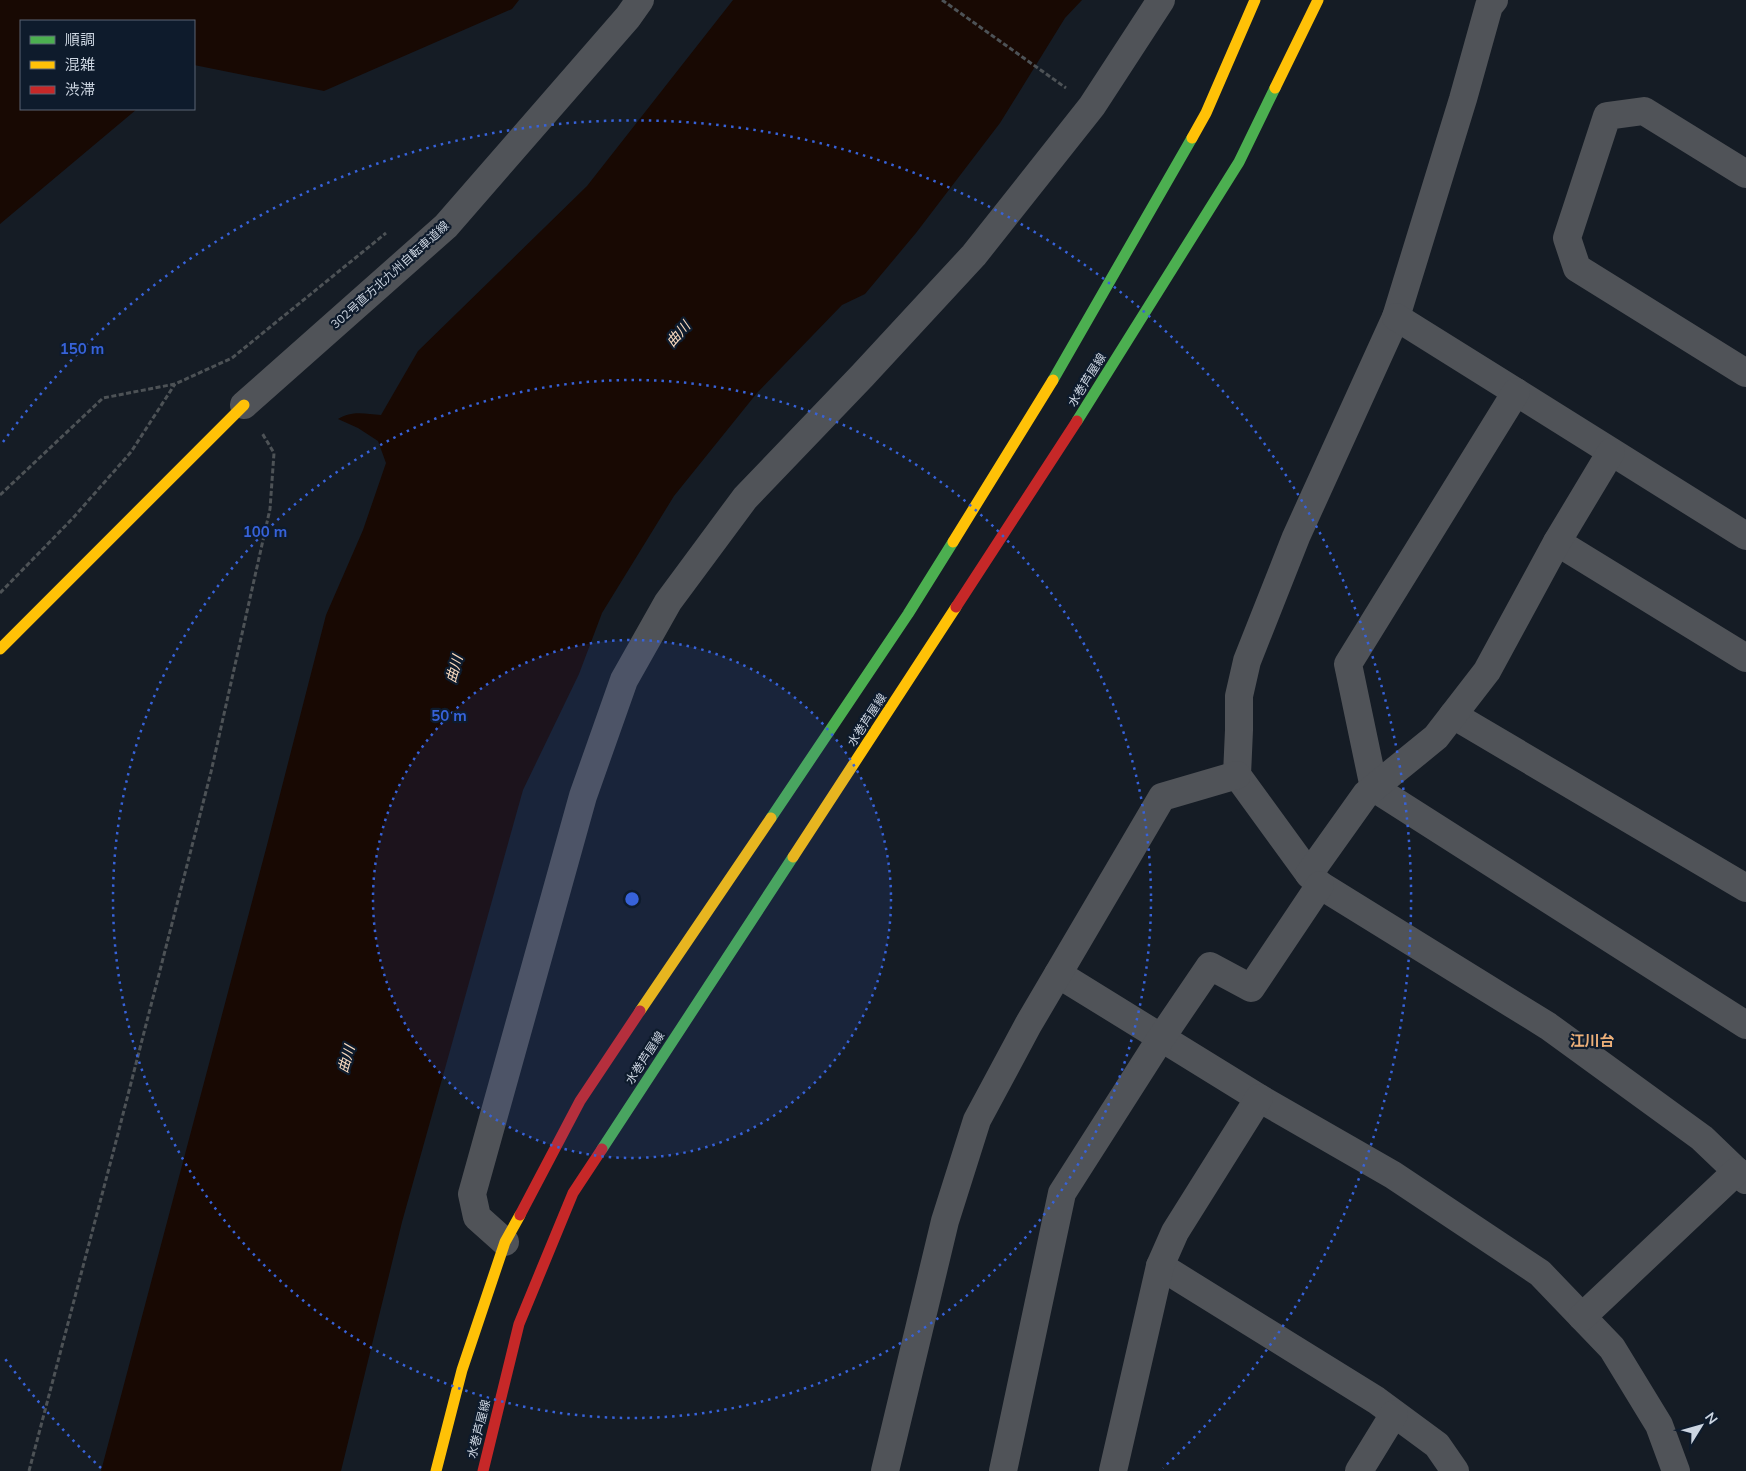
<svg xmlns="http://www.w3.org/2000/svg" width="1746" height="1471" viewBox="0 0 1746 1471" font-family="Mulish,'Noto Sans JP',sans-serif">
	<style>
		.water { fill: #180903 }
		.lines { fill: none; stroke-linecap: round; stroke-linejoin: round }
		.path { stroke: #4d5256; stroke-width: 3; stroke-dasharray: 5 2.5; stroke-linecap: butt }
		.street { stroke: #505358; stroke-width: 28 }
		.fast { stroke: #4caf50; stroke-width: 11 }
		.slow { stroke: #ffc107; stroke-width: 11 }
		.jam { stroke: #c62828; stroke-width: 11 }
		.ring { fill: none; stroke: #3762d9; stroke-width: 2.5; stroke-dasharray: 2.5 5 }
		.labels { text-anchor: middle; stroke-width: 4.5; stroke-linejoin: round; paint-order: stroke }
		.street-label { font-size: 12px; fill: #ccd5e1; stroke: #0e1b2c }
		.water-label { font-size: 14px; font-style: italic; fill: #f9dabf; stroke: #0e1b2c }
		.quarter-label { font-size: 15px; font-weight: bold; fill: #edb079; stroke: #0e1b2c }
		.centre { fill: #3762d9; stroke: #0e1b2c; stroke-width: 2.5 }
		.ring-label { font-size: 15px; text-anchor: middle; font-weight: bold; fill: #3762d9; stroke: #0e1b2c; stroke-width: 4.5; stroke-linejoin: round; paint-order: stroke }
	</style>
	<rect width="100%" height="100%" fill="#151c25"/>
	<g class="water">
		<path d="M 0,0 L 519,0 L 512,9 L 324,91 L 194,65 L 194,21 L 21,21 L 21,109 L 137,109 L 0,224 Z"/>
		<path d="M 733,0 L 1082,0 L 1065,18 L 1000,123 L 916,233 L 865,294 L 842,305 L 757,393 L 674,496 L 602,613 L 579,674 L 523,790 L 402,1222 L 341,1471 L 101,1471 L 267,845 L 326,615 L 363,530 L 386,463 L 378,441 L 358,428 L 338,419 C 352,410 366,414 381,415 L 418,351 L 587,186 Z"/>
	</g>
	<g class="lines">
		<g class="path">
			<path d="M 942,0 L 1066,88"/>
			<path d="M 0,495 L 103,398 L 175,384 L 232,358 L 386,233"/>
			<path d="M 0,593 L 73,518 L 131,452 L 175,384"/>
			<path d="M 29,1471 L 113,1153 L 211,772 L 270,509 L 274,453 L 262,433"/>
		</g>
		<g class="street">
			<path d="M 1494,0 L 1489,6 L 1463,99 L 1396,317 L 1296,537 L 1247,661 L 1239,696 L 1239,730 L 1237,775 L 1309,874 L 1320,885 L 1548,1026 L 1702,1138 L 1746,1180"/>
			<path d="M 1746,174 L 1644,111 L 1607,116 L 1567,238 L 1577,268 L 1746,373"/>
			<path d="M 1396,317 L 1746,536"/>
			<path d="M 1516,392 L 1348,664 L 1374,788 L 1746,1025"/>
			<path d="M 244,405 L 446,226 L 628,17 L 640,0"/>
			<path d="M 1557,542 L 1746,658"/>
			<path d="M 1453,715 L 1746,888"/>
			<path d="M 1309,874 L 1366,794 L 1436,737 L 1487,671 L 1557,542 L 1611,452"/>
			<path d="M 1058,974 L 1259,1098 L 1393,1175 L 1540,1273 L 1612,1348 L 1659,1425 L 1676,1471"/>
			<path d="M 505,1242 L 477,1217 L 472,1194 L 583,796 L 624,680 L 668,602 L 745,498 L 862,376 L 974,255 L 1092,106 L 1161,0"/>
			<path d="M 1160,1266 L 1376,1400 L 1437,1445 L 1455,1471"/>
			<path d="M 1582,1317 L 1737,1171"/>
			<path d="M 885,1471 L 945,1221 L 977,1120 L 1028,1025 L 1162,797 L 1237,775"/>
			<path d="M 1003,1471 L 1062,1193 L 1161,1038 L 1210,966 L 1251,988 L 1320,885"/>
			<path d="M 1113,1471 L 1160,1266 L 1175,1232 L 1259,1098"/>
			<path d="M 1359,1471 L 1394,1414"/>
		</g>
		<g class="fast">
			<path d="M 1053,380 L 1192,138"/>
			<path d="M 1077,421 L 1239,162 L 1275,88"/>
			<path d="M 771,818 L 908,614 L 953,542"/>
			<path d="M 602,1149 L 793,857"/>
		</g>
		<g class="slow">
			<path d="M 1275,88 L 1318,0"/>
			<path d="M 1192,138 L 1206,113 L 1255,0"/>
			<path d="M 953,542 L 1053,380"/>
			<path d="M 0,649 L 244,405"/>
			<path d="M 793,857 L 956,607"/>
			<path d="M 640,1011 L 771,818"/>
			<path d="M 436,1471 L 462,1370 L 505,1242 L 520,1215"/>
		</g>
		<g class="jam">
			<path d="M 956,607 L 1077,421"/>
			<path d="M 520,1215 L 580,1101 L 640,1011"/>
			<path d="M 483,1471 L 519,1324 L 573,1193 L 602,1149"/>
		</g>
	</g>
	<circle cx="632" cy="899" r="259" fill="#3762d9" fill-opacity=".12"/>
	<g class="ring">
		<circle cx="632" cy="899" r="259"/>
		<circle cx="632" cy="899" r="519"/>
		<path d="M101 1468A778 778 0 0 1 3 1356M3 442A778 778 0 1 1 1163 1468"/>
	</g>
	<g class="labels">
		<g class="street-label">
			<text transform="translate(390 275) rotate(-42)" y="4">302号直方北九州自転車道線</text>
			<text transform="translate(1087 380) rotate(-58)" y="4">水巻芦屋線</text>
			<text transform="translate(867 720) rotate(-57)" y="4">水巻芦屋線</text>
			<text transform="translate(645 1058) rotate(-57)" y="4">水巻芦屋線</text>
			<text transform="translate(479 1429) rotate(-76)" y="4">水巻芦屋線</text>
		</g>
		<g class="water-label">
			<text transform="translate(678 334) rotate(-49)" y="5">曲川</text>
			<text transform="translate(454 669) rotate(-74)" y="5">曲川</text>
			<text transform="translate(346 1059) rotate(-74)" y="5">曲川</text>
		</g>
		<g class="quarter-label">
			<text x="1592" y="1046">江川台</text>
		</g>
	</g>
	<circle cx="632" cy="899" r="8" class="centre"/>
	<g class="ring-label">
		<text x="82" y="354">150 m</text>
		<text x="265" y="537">100 m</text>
		<text x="449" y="721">50 m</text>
	</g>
	<rect x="20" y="20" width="175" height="90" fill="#0e1b2c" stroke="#5a6574"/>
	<rect x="30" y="36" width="25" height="8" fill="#4caf50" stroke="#5a6574"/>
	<text x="65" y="45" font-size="15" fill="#ccd5e1">順調</text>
	<rect x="30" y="61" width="25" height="8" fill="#ffc107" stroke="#5a6574"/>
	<text x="65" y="70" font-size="15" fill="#ccd5e1">混雑</text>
	<rect x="30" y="86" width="25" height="8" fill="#c62828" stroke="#5a6574"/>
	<text x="65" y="95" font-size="15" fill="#ccd5e1">渋滞</text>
	<g transform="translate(1701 1426) rotate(53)" stroke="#0e1b2c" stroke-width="4" paint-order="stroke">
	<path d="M0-4L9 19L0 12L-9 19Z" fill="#ccd5e1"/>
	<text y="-8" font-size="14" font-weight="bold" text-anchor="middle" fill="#ccd5e1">N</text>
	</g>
</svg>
